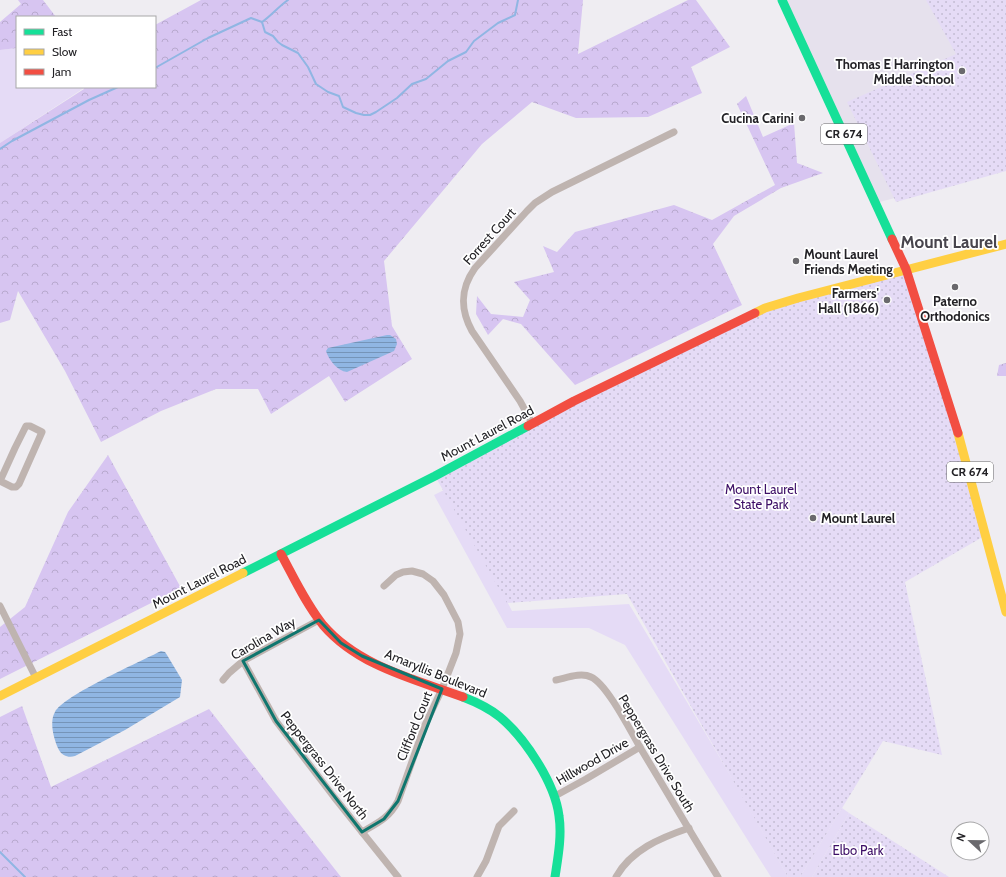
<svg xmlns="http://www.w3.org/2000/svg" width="1006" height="877" viewBox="0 0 1006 877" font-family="Cabin,sans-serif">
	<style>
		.built { fill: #e6e1ed }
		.grass { fill: #e5dbf6 }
		.forest { fill: url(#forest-crowns) }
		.park { fill: url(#park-dots) }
		.water { fill: url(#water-rules) }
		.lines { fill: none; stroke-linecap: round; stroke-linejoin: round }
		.stream { stroke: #90b6e3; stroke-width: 2 }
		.street { stroke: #bfb4b0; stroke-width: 7 }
		.fast { stroke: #16e098; stroke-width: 9 }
		.slow { stroke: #ffcf43; stroke-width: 9 }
		.jam { stroke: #f24e42; stroke-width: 9 }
		.marked { fill: none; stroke: #0f766e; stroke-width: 3; stroke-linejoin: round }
		.poi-dot { fill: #6a696d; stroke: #fff; stroke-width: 1.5 }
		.labels { text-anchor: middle; stroke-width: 3.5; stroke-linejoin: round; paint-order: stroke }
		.shield { fill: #fff; stroke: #656467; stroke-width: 1 }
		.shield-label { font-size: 12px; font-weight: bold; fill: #232226 }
		.poi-label { font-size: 13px; font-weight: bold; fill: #232226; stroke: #fff; text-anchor: end }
		.street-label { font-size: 13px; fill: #232226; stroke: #fff }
		.park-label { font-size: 13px; fill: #3d0e66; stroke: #fff }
		.district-label { font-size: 17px; font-weight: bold; fill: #48454d; stroke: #fff }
	</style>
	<defs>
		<pattern id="forest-crowns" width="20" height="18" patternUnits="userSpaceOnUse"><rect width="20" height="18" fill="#d7c5f1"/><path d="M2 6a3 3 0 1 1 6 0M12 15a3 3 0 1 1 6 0" fill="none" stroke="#b8a9ce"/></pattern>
		<pattern id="park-dots" width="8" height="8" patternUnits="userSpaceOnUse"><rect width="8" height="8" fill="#e5dbf6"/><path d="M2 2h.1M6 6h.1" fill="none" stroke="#c4bcd3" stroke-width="1.8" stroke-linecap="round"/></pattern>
		<pattern id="water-rules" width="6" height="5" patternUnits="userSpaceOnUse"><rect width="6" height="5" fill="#90b6e3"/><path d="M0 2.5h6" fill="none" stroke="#7594b8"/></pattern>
	</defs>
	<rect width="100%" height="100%" fill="#efedf2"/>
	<path class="built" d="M 780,0 L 1006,0 L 1006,168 L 876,203 Z"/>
	<g class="grass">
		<path d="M 17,48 L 17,87 L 83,87 L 84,88 L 0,143 L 0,50 Z"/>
		<path d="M 448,488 L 512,611 L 629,604 L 739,790 L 788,877 L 771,877 L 625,645 L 589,628 L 507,628 L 434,495 Z"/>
		<path d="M 842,808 L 849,813 L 812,877 L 800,877 Z"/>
	</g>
	<g class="forest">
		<path d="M 18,0 L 43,0 L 56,17 L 17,17 L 17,48 L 0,50 L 0,22 L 21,4 Z"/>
		<path d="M 201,0 L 583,0 L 578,54 L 688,0 L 696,0 L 730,47 L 691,67 L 702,93 L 648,117 L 576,118 L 532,102 L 482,144 L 384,261 L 392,326 L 412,359 L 345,402 L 329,376 L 271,414 L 258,389 L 216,389 L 161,411 L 101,442 L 65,371 L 18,291 L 10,320 L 0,323 L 0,143 L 84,89 L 83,87 L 155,87 L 155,25 Z"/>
		<path d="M 746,96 L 763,137 L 794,123 L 797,163 L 823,173 L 781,188 L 734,216 L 713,244 L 742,305 L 575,385 L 521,324 L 503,319 L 488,335 L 476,314 L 477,296 L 491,314 L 523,317 L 530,300 L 514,282 L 554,272 L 543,246 L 557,252 L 575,232 L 674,205 L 712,220 L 775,185 L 737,104 Z"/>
		<path d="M 1006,363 L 1006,376 L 997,376 L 999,365 Z"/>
		<path d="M 108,455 L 181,588 L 0,679 L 0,627 L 25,607 L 68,512 Z"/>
		<path d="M 22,706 L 51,787 L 209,709 L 341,877 L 0,877 L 0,717 Z"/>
	</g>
	<g class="park">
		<path d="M 926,0 L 1006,0 L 1006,171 L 896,202 L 847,102 L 956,54 Z"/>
		<path d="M 906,269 L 986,535 L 905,582 L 942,755 L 883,741 L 800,877 L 788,877 L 627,594 L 507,603 L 435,476 L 765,308 Z"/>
		<path d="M 849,813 L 949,877 L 812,877 Z"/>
	</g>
	<g class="water">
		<path d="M 387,335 L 390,335 L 396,339 L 397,344 L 394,351 L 347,372 C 337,371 329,360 326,351 L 328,348 Z"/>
		<path d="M 161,651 L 165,652 L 167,655 L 182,680 L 180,697 L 125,730 L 75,756 C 69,758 62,756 59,750 C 54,740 49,722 55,712 C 64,695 140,662 161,651 Z"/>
	</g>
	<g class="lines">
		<g class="stream">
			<path d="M 262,22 C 271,16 278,7 288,0"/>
			<path d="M 155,68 L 208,38 L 251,18 L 262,22 L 265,32 L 273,36 L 278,42 L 282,45 L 298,53 L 308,67 L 316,84 L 328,92 L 339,96 L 343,107 L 356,113 L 364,115 L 370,115 L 376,112 L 397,98 L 412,84 L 426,79 L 448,61 L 466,52 L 474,41 L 498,23 L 515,15 L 518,0"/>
			<path d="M 0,149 L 12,141 L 89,100 L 118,87"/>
			<path d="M 0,852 L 25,877"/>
		</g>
		<g class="street">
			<path d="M 532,423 L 520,401 L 472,331 C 460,309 460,289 475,268 L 527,211 L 535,203 L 552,192 L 674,132"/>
			<path d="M 0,481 L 15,448 L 26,426 L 30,426 L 42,432 L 19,484 L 16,487 L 12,487 L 0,481"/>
			<path d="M 0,606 L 36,678"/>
			<path d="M 243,661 L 276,721 L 334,797 L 398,877"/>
			<path d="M 223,680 L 229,673 L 243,661 L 319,620"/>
			<path d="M 556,680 C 566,678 581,672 591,677 C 607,684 631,732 641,749 C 667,792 692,835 718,877"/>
			<path d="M 555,796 L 586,779 L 640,747"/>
			<path d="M 362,832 C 378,823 389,818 398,801 L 425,725 L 442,689 L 456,653 L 460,634 L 458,622 L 444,595 L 433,581 L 423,574 L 412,571 L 403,572 L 396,575 L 384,586"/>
			<path d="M 477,877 L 486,861 L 499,826 L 514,811"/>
			<path d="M 616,877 C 631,850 660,838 689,828"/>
		</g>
		<g class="fast">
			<path d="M 782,0 L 892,239"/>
			<path d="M 243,573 L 435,476 L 528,426"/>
			<path d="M 463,697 C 476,702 489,708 500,717 C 525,738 555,783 559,816 C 562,836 558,857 555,877"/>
		</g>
		<g class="slow">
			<path d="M 755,313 L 765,308 L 798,298 L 1006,244"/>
			<path d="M 958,433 L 1006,612"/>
			<path d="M 0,696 L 243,573"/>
		</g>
		<g class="jam">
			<path d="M 892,239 L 906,269 L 958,433"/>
			<path d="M 528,426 L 574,401 L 755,313"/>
			<path d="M 281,554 C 294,578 306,604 323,625 C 358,666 414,679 463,697"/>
		</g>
	</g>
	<path class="marked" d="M 319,620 L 341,643 L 362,656 L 442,689 L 398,801 L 384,819 L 362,832 L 276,721 L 243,661 Z"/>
	<g class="poi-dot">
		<circle cx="962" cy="71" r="4"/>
		<circle cx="802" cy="118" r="4"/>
		<circle cx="796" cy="261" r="4"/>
		<circle cx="955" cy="287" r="4"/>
		<circle cx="887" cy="300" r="4"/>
		<circle cx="813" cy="518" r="4"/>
	</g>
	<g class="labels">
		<g class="shield">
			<rect x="821" y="124" width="46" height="20" rx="3"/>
			<rect x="947" y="462" width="46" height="20" rx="3"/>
		</g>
		<g class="shield-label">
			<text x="844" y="138">CR 674</text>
			<text x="970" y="476">CR 674</text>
		</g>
		<g class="poi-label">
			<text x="954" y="69">Thomas E Harrington<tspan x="954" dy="15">Middle School</tspan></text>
			<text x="794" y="123">Cucina Carini</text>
			<text x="804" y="259" text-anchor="start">Mount Laurel<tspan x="804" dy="15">Friends Meeting</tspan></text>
			<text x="879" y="298">Farmers'<tspan x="879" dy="15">Hall (1866)</tspan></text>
			<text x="955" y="306" text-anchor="middle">Paterno<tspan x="955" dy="15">Orthodonics</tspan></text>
			<text x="821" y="523" text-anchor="start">Mount Laurel</text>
		</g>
		<g class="street-label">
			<text transform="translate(489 236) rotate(-48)" y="5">Forrest Court</text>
			<text transform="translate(487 433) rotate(-28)" y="5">Mount Laurel Road</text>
			<text transform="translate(199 581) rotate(-27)" y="5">Mount Laurel Road</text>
			<text transform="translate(263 638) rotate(-30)" y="5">Carolina Way</text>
			<text transform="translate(436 673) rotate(22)" y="5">Amaryllis Boulevard</text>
			<text transform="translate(414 726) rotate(-68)" y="5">Clifford Court</text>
			<text transform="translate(657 753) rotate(59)" y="5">Peppergrass Drive South</text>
			<text transform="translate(592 761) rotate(-30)" y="5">Hillwood Drive</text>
			<text transform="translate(325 765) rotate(52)" y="5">Peppergrass Drive North</text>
		</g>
		<g class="park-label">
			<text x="761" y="494">Mount Laurel<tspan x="761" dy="15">State Park</tspan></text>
			<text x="858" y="855">Elbo Park</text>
		</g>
		<g class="district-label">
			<text x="949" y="248">Mount Laurel</text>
		</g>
	</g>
	<rect x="16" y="16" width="140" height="72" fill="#ffffff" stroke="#a7a7a8"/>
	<rect x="24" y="29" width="20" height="6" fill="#16e098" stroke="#a7a7a8"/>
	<text x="52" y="36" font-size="12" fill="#232226">Fast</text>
	<rect x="24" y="49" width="20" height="6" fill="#ffcf43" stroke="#a7a7a8"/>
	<text x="52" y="56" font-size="12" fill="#232226">Slow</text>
	<rect x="24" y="69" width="20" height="6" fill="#f24e42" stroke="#a7a7a8"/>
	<text x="52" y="76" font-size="12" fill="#232226">Jam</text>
	<g transform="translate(970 841) rotate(292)"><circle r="19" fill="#ffffff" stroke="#a7a7a8"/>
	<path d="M0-3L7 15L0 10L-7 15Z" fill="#6a696d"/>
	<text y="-6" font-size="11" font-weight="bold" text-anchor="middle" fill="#232226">N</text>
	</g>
</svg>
